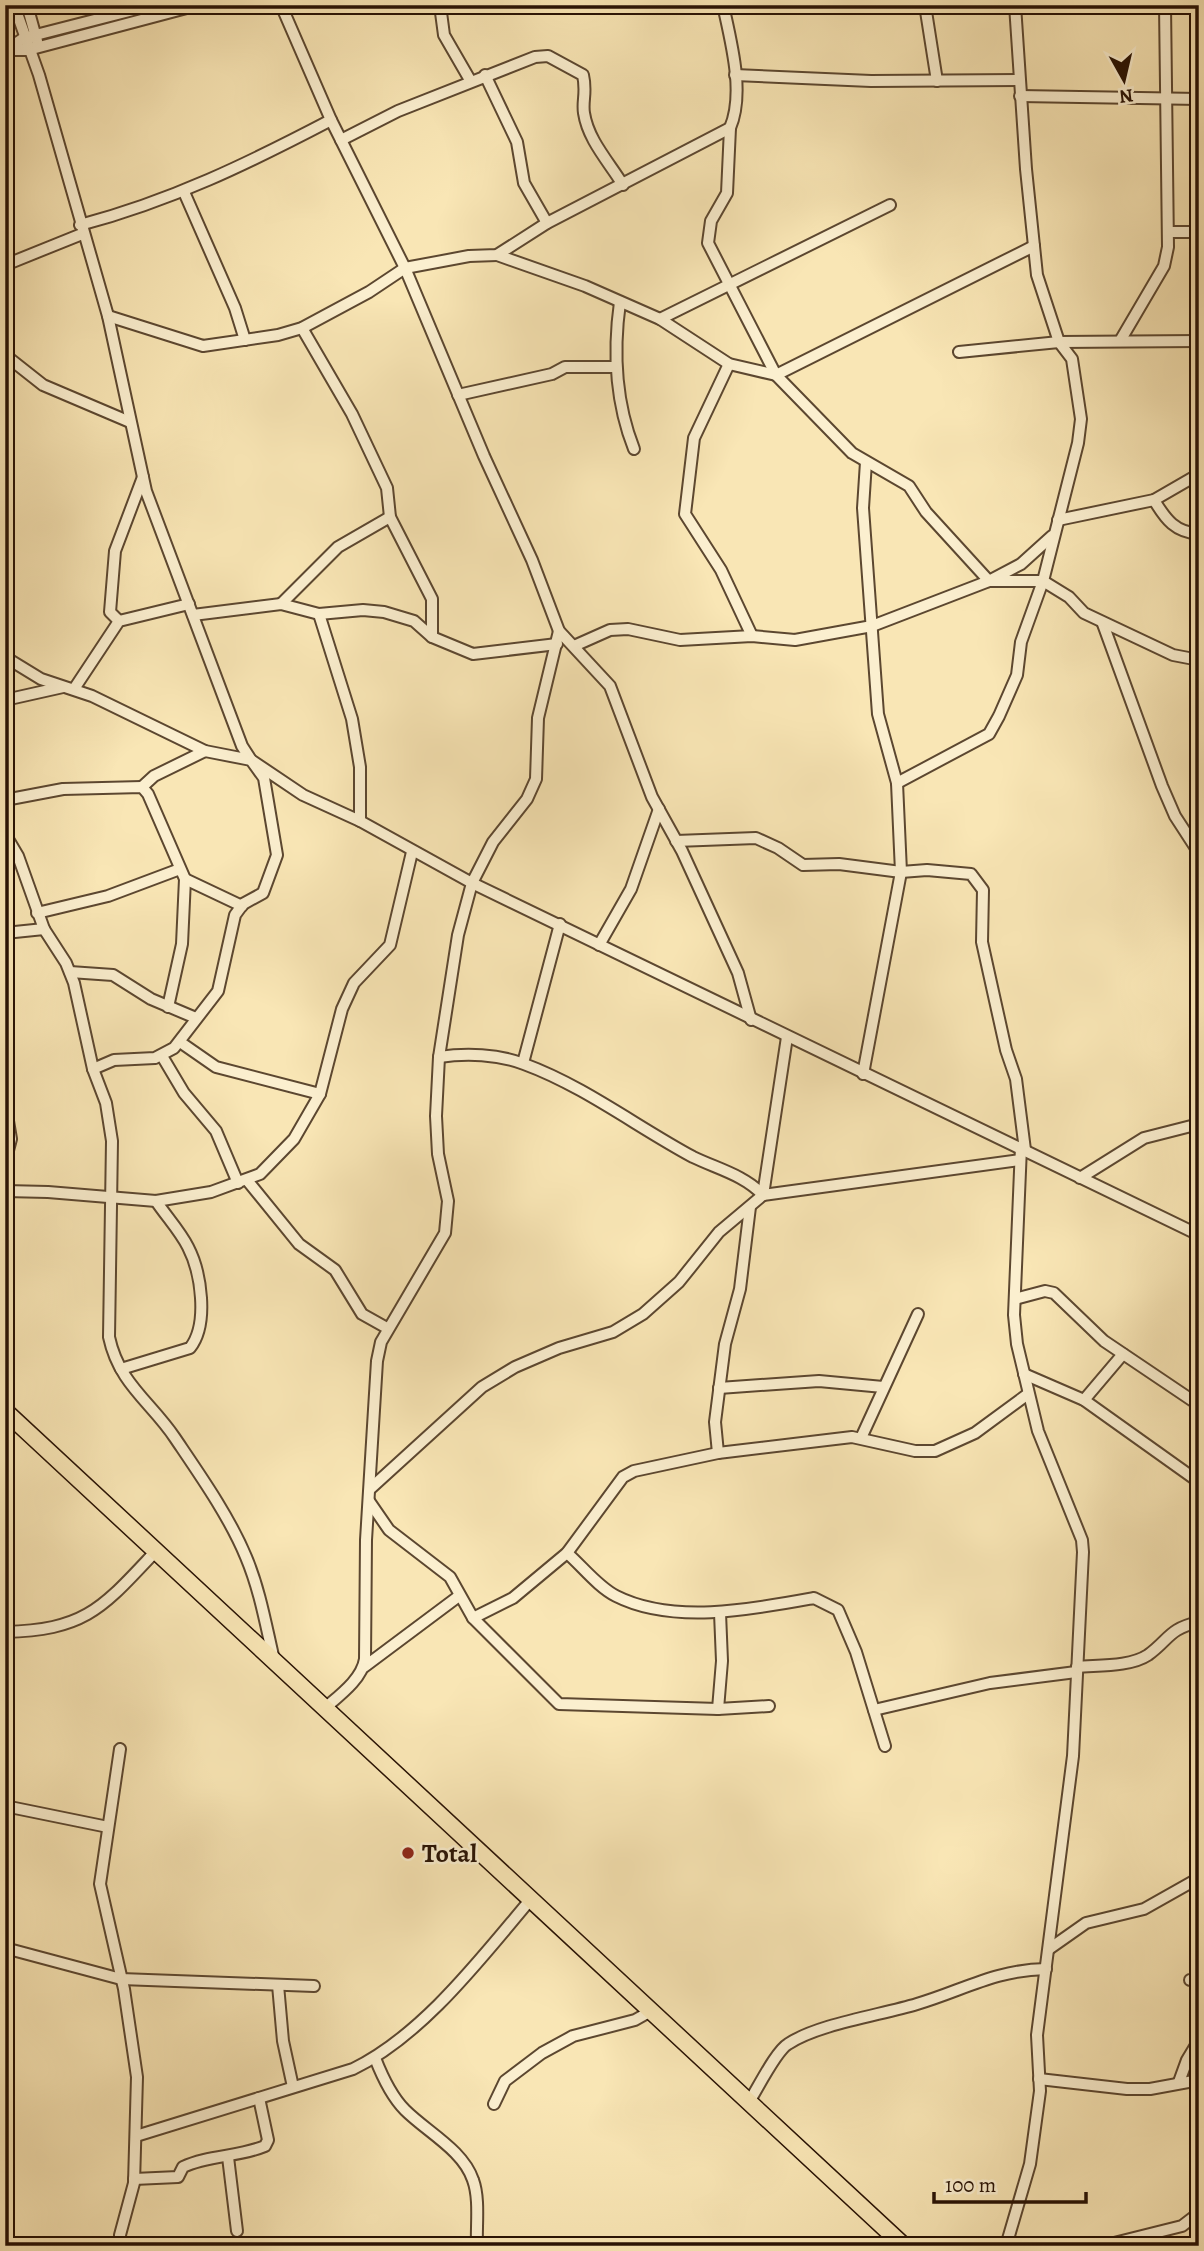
<svg xmlns="http://www.w3.org/2000/svg" width="1204" height="2251" viewBox="0 0 1204 2251" font-family="Alegreya,serif">
	<style>
		.lines { fill: none; stroke-linecap: round; stroke-linejoin: round }
		.minor-casing { stroke: #5c4730; stroke-width: 14 }
		.highway-casing { stroke: #281204; stroke-width: 19 }
		.minor { stroke: #fbefcf; stroke-width: 10 }
		.highway { stroke: #f9e6b5; stroke-width: 16 }
		.poi-dot { fill: #8f2418; stroke: #fbefcf; stroke-width: 2.5 }
		.labels { text-anchor: middle; stroke-width: 5; stroke-linejoin: round; paint-order: stroke }
		.poi-label { font-size: 26px; font-weight: bold; fill: #281204; stroke: #fbefcf; text-anchor: start }
	</style>
	<rect width="100%" height="100%" fill="#f9e6b5"/>
	<filter id="stains"><feTurbulence type="fractalNoise" baseFrequency=".00286" numOctaves="4"/><feColorMatrix values="0 0 0 0 .2 0 0 0 0 .09 0 0 0 0 .02 0 0 0 .5 -.17"/></filter>
	<radialGradient id="worn" r=".72"><stop offset=".6" stop-color="#630" stop-opacity="0"/><stop offset="1" stop-color="#630" stop-opacity=".3"/></radialGradient>
	<g class="lines">
		<g class="minor-casing">
			<g id="minor">
				<path d="M 14,5 L 39,75 L 108,316 L 146,491 L 242,746 L 251,760 L 303,795 L 360,821 L 472,883 L 1199,1235"/>
				<path d="M 27,5 L 37,41"/>
				<path d="M 281,5 L 331,120 L 405,268 L 484,456 L 532,560 L 559,631 L 610,686 L 652,797 L 682,851 L 738,973 L 751,1020"/>
				<path d="M 440,5 L 444,35 L 470,80"/>
				<path d="M 723,5 C 731,42 745,93 730,128 L 727,193 L 711,221 L 708,243 L 776,375 L 852,453 L 909,486 L 926,512 L 989,581 L 1021,564 L 1052,536"/>
				<path d="M 925,5 L 937,81"/>
				<path d="M 18,42 L 24,38 L 153,5"/>
				<path d="M 5,50 L 28,50 L 198,5"/>
				<path d="M 485,75 L 517,142 L 524,183 L 547,223"/>
				<path d="M 735,75 L 871,81 L 1019,80"/>
				<path d="M 1020,96 L 1199,99"/>
				<path d="M 341,140 L 398,111 L 535,57 L 548,56 L 583,75 C 587,92 582,101 584,113 C 588,140 609,162 623,185"/>
				<path d="M 184,192 L 235,308 L 245,340"/>
				<path d="M 80,225 C 171,201 249,163 331,120"/>
				<path d="M 1169,232 L 1199,232"/>
				<path d="M 497,255 L 585,286 L 660,319 L 729,364 L 776,375 L 1034,246"/>
				<path d="M 5,265 L 82,234"/>
				<path d="M 620,302 C 613,352 615,401 634,449"/>
				<path d="M 108,316 L 203,346 L 278,335 L 302,328 L 369,292 L 405,268 L 469,256 L 497,255 L 547,223 L 730,128"/>
				<path d="M 660,319 L 890,205"/>
				<path d="M 302,328 L 352,414 L 387,488 L 390,517 L 432,599 L 432,637"/>
				<path d="M 1120,341 L 1164,266 L 1168,247 L 1165,5"/>
				<path d="M 959,352 L 1059,342 L 1199,341"/>
				<path d="M 5,355 L 43,385 L 130,422"/>
				<path d="M 729,364 L 694,438 L 685,514 L 721,570 L 752,636"/>
				<path d="M 458,395 L 552,374 L 565,367 L 616,367"/>
				<path d="M 1154,500 C 1166,520 1175,532 1199,534"/>
				<path d="M 1058,520 L 1154,500 L 1199,474"/>
				<path d="M 281,604 L 338,547 L 390,517"/>
				<path d="M 319,614 L 352,719 L 360,767 L 360,821"/>
				<path d="M 193,615 L 281,604 L 319,614 L 363,610 L 384,612 L 414,621 L 432,637 L 473,654 L 557,644"/>
				<path d="M 119,621 L 110,612 L 115,551 L 143,477"/>
				<path d="M 1103,624 L 1162,786 L 1175,816 L 1199,853"/>
				<path d="M 574,646 L 610,630 L 628,629 L 680,640 L 752,636 L 795,640 L 872,626 L 989,581 L 1043,581 L 1069,597 L 1084,613 L 1173,655 L 1199,660"/>
				<path d="M 5,657 L 41,679 L 92,696 L 205,751 L 251,760 L 264,778 L 277,855 L 263,893 L 243,904 L 235,915 L 218,991 L 174,1048 L 155,1058 L 114,1060 L 93,1069"/>
				<path d="M 74,689 L 119,621 L 189,604"/>
				<path d="M 5,700 L 63,687"/>
				<path d="M 897,783 L 989,734 L 999,716 L 1017,675 L 1021,642 L 1043,581 L 1078,443 L 1081,419 L 1072,359 L 1059,342 L 1037,275 L 1026,169 L 1015,5"/>
				<path d="M 142,787 L 154,776 L 205,751"/>
				<path d="M 5,800 L 63,789 L 142,787 L 148,794 L 185,879 L 182,944 L 168,1007"/>
				<path d="M 5,834 L 18,856 L 44,929 L 66,963 L 74,983 L 93,1069 L 106,1103 L 112,1141 L 109,1337 C 119,1384 151,1402 175,1438 C 200,1475 229,1516 246,1557 C 260,1590 266,1626 274,1660"/>
				<path d="M 676,841 L 756,838 L 778,848 L 803,865 L 839,864 L 901,872 L 927,870 L 971,874 L 983,890 L 982,942 L 1006,1050 L 1016,1079 L 1025,1150"/>
				<path d="M 185,879 L 242,906"/>
				<path d="M 37,913 L 108,896 L 180,869"/>
				<path d="M 5,933 L 44,929"/>
				<path d="M 599,945 L 631,889 L 659,809"/>
				<path d="M 70,972 L 113,975 L 151,999 L 196,1018"/>
				<path d="M 180,1042 L 216,1067 L 320,1094"/>
				<path d="M 162,1056 L 184,1093 L 216,1131 L 238,1183"/>
				<path d="M 439,1057 C 466,1053 498,1054 524,1064 C 584,1086 637,1127 693,1157 C 718,1169 744,1175 763,1195"/>
				<path d="M 523,1063 L 560,924"/>
				<path d="M 863,1074 L 901,872 L 897,783 L 878,714 L 863,508 L 866,462"/>
				<path d="M 5,1103 L 11,1139 L 5,1162"/>
				<path d="M 1080,1178 L 1144,1138 L 1199,1124"/>
				<path d="M 247,1180 L 299,1244 L 335,1270 L 362,1314 L 387,1328"/>
				<path d="M 5,1191 L 48,1192 L 156,1201 L 211,1192 L 260,1174 L 294,1139 L 320,1094 L 342,1009 L 354,983 L 390,945 L 412,852"/>
				<path d="M 763,1195 L 1020,1160"/>
				<path d="M 1015,1299 L 1045,1291 L 1054,1293 L 1104,1341 L 1199,1405"/>
				<path d="M 121,1369 L 190,1348 C 209,1324 201,1272 188,1247 C 180,1231 166,1216 156,1201"/>
				<path d="M 1024,1374 L 1084,1400 L 1199,1482"/>
				<path d="M 719,1388 L 819,1381 L 883,1387"/>
				<path d="M 1084,1400 L 1123,1354"/>
				<path d="M 861,1438 L 918,1314"/>
				<path d="M 718,1453 L 715,1422 L 725,1344 L 740,1289 L 750,1207"/>
				<path d="M 371,1488 L 482,1387 L 515,1367 L 559,1348 L 613,1332 L 643,1314 L 679,1282 L 719,1232 L 763,1195 L 787,1037"/>
				<path d="M 369,1501 L 389,1530 L 450,1577 L 473,1618 L 559,1704 L 718,1709 L 769,1706"/>
				<path d="M 567,1553 C 582,1566 598,1587 616,1596 C 673,1625 754,1609 814,1598 L 838,1610 L 856,1652 L 885,1746"/>
				<path d="M 473,1618 L 513,1598 L 567,1553 L 623,1477 L 634,1471 L 718,1453 L 852,1437 L 915,1451 L 935,1451 L 975,1433 L 1028,1394"/>
				<path d="M 5,1632 C 87,1630 103,1607 156,1551"/>
				<path d="M 364,1667 L 459,1596"/>
				<path d="M 1077,1667 C 1097,1665 1130,1667 1148,1655 C 1170,1639 1168,1629 1199,1622"/>
				<path d="M 325,1708 C 340,1695 362,1679 365,1659 L 366,1540 L 377,1361 L 381,1342 L 445,1233 L 448,1201 L 438,1154 L 436,1116 L 439,1057 L 458,935 L 472,883 L 493,842 L 527,799 L 536,779 L 538,718 L 559,631"/>
				<path d="M 718,1709 L 722,1661 L 720,1613"/>
				<path d="M 874,1710 L 990,1683 L 1076,1672"/>
				<path d="M 120,1749 L 100,1884 L 124,1989 L 137,2077 L 134,2183 L 120,2235 L 121,2246"/>
				<path d="M 5,1806 L 108,1827"/>
				<path d="M 5,1948 L 121,1979 L 314,1986"/>
				<path d="M 1049,1949 L 1086,1923 L 1144,1909 L 1199,1878"/>
				<path d="M 1190,1980 L 1199,1980"/>
				<path d="M 278,1985 L 283,2041 L 293,2087"/>
				<path d="M 375,2058 C 382,2076 391,2096 405,2110 C 427,2132 463,2150 473,2180 C 480,2199 476,2226 477,2246"/>
				<path d="M 1039,2079 L 1127,2089 L 1150,2089 L 1199,2080"/>
				<path d="M 1179,2082 L 1187,2060 L 1199,2040"/>
				<path d="M 749,2102 C 758,2088 776,2051 788,2044 C 818,2024 881,2015 917,2004 C 964,1990 995,1970 1046,1969"/>
				<path d="M 494,2104 L 505,2081 L 542,2053 L 573,2036 L 635,2020 L 651,2011"/>
				<path d="M 136,2136 L 353,2069 C 423,2035 481,1958 531,1899"/>
				<path d="M 228,2157 L 237,2231"/>
				<path d="M 134,2179 L 178,2177 L 183,2167 C 208,2155 239,2157 265,2146 L 268,2140 L 259,2098"/>
				<path d="M 1006,2246 L 1030,2164 L 1040,2091 L 1037,2035 L 1073,1756 L 1083,1552 L 1082,1540 L 1038,1431 L 1017,1344 L 1014,1315 L 1021,1147"/>
				<path d="M 1102,2246 L 1182,2226 L 1199,2213"/>
			</g>
		</g>
		<g class="highway-casing">
			<path id="highway" d="M 5,1411 L 904,2246"/>
		</g>
		<use href="#minor" class="minor"/>
		<use href="#highway" class="highway"/>
	</g>
	<circle class="poi-dot" cx="408" cy="1853" r="7"/>
	<g class="labels">
		<g class="poi-label">
			<text x="422" y="1862">Total</text>
		</g>
	</g>
	<rect width="1204" height="2251" fill="none" stroke="#f9e6b5" stroke-width="28"/>
	<rect x="7" y="7" width="1190" height="2237" fill="none" stroke="#281204" stroke-width="3.5"/>
	<rect x="14" y="14" width="1176" height="2223" fill="none" stroke="#281204" stroke-width="2"/>
	<g transform="translate(1124 80) rotate(172)" stroke="#fbefcf" stroke-width="5" paint-order="stroke">
	<path d="M0-5L12 26L0 18L-12 26Z" fill="#281204"/>
	<text y="-10" font-size="19" font-weight="bold" text-anchor="middle" fill="#281204">N</text>
	</g>
	<path d="M934 2192v10h152v-10" fill="none" stroke="#281204" stroke-width="3.5"/>
	<text x="945" y="2192" font-size="21" fill="#281204" stroke="#fbefcf" stroke-width="5" paint-order="stroke">100 m</text>
	<rect width="100%" height="100%" filter="url(#stains)"/>
	<rect width="100%" height="100%" fill="url(#worn)"/>
</svg>
